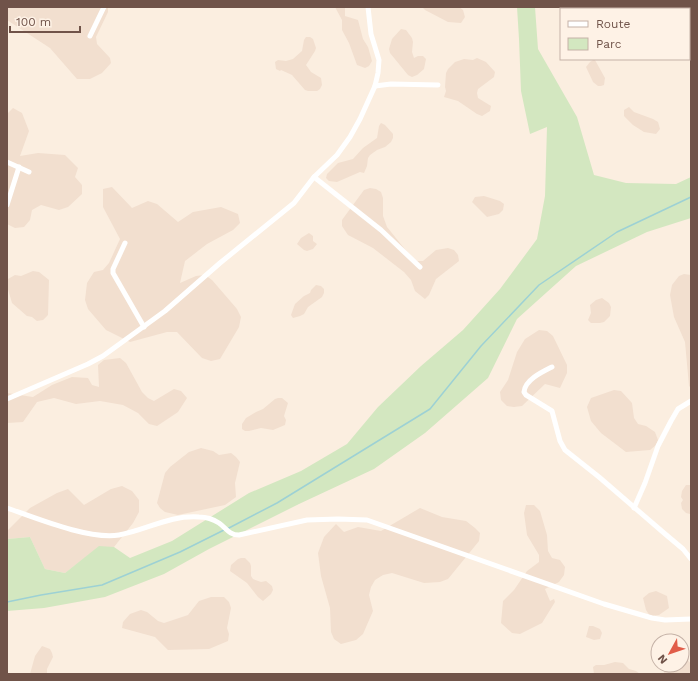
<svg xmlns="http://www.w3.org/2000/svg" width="698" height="681" viewBox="0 0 698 681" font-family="'Work Sans',sans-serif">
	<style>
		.residential { fill: #f2dfcf }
		.green { fill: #d3e7c0 }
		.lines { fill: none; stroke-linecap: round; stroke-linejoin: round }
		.stream { stroke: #9dd1d4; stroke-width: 1.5 }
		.minor { stroke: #fff; stroke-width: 5 }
	</style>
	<rect width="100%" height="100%" fill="#fbeee0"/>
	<g class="residential">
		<path d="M 7,7 L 108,7 L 108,12 L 96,37 L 97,44 L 110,58 L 111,63 L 102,73 L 90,79 L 77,79 L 50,48 L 7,20 Z"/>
		<path d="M 335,7 L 345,7 L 345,16 L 358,20 L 363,39 L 368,47 L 372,61 L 369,66 L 365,68 L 357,65 L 349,43 L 342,30 L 342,20 Z"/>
		<path d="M 422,7 L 459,7 L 463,10 L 465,17 L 461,23 L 448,22 L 425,10 Z"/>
		<path d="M 401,29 L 406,30 L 412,38 L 413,42 L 412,52 L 414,58 L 418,56 L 423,56 L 426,59 L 424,69 L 417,75 L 412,77 L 408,75 L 390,53 L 389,49 L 392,39 Z"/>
		<path d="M 306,37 L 310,37 L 313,39 L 316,48 L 315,51 L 306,65 L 311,72 L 321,78 L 322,85 L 320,89 L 317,91 L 308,91 L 305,90 L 292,75 L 281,70 L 280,71 L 276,69 L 275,62 L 278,60 L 286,61 L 293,59 L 302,51 L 304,40 Z"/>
		<path d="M 477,58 L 486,62 L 495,72 L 494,77 L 478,89 L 477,93 L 478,98 L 491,106 L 490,111 L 482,116 L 477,114 L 458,101 L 444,97 L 446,91 L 445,87 L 446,73 L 448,69 L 455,62 L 464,59 L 473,60 Z"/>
		<path d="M 593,60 L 595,60 L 605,78 L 604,85 L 601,86 L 598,86 L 593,82 L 586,67 L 590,62 Z"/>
		<path d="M 629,107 L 634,112 L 653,119 L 658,122 L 660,129 L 656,134 L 644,132 L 633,125 L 624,116 L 624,110 Z"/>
		<path d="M 13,108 L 22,113 L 29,131 L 20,156 L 38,153 L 65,155 L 78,168 L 75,177 L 82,185 L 82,194 L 68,207 L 59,210 L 41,205 L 32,210 L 30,220 L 24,227 L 15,228 L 7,224 L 7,114 Z"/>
		<path d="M 381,123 L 385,125 L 393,134 L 393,138 L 391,142 L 385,147 L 377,150 L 370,155 L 368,158 L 367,166 L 364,173 L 360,172 L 337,182 L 329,181 L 326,178 L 327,174 L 338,163 L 353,159 L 363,148 L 377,138 L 379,126 Z"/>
		<path d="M 112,187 L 132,208 L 148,201 L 157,204 L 178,222 L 193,212 L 221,207 L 238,214 L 240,223 L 233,230 L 207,244 L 185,261 L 180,283 L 196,276 L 205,275 L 212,280 L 237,309 L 241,317 L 239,327 L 220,359 L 211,361 L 202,358 L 177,332 L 167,332 L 130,342 L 106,330 L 88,309 L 85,300 L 87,283 L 94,272 L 103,270 L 109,263 L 120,239 L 103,207 L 103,189 Z"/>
		<path d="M 370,188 L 376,189 L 381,192 L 383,198 L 383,216 L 387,227 L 412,258 L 417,261 L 423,261 L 436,250 L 448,248 L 454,250 L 458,255 L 459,261 L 436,279 L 429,295 L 425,299 L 415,291 L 411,280 L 404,272 L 373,248 L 348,235 L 342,226 L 342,220 L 364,190 Z"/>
		<path d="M 484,196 L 500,201 L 504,204 L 503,210 L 499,214 L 487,217 L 472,202 L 475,197 Z"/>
		<path d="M 309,233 L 313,236 L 313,241 L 317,244 L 313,249 L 307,251 L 304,250 L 297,244 L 301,238 Z"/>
		<path d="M 33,271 L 39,272 L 49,280 L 48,315 L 43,320 L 37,321 L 32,317 L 27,316 L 12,303 L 7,286 L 8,279 L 15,275 L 21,276 Z"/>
		<path d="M 684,274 L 691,275 L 691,388 L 689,386 L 685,342 L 674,317 L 670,295 L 672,285 L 679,276 Z"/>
		<path d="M 316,285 L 321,286 L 324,289 L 324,293 L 322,297 L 308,307 L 304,314 L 300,316 L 293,318 L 291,315 L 295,304 L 304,296 L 310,293 L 311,290 Z"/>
		<path d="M 602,298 L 609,303 L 611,307 L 610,316 L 604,322 L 600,323 L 591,323 L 588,320 L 591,313 L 590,305 L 596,300 Z"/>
		<path d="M 539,330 L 547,331 L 553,336 L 567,365 L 567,373 L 560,388 L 545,384 L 522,406 L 514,407 L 507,406 L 501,400 L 500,392 L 508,380 L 517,352 L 525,339 Z"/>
		<path d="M 120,358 L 126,363 L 142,392 L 148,398 L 154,401 L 174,389 L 181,391 L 187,398 L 178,412 L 157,426 L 149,424 L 138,413 L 123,405 L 100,401 L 76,404 L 54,398 L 37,402 L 23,422 L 7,423 L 7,393 L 33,397 L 52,385 L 72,377 L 88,378 L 92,385 L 99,387 L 98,365 L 104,360 Z"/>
		<path d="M 614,390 L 621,391 L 632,403 L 634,418 L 638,424 L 646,426 L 655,432 L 658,440 L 656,445 L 650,450 L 626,452 L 601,433 L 591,421 L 587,407 L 591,398 Z"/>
		<path d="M 278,398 L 282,398 L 288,403 L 284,416 L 286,420 L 285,425 L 273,430 L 261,428 L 249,431 L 245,431 L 242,429 L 242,424 L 246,418 L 256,412 L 263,409 L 275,399 Z"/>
		<path d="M 201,448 L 213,451 L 219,455 L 231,453 L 236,457 L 240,462 L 235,483 L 236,497 L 225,505 L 178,515 L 165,512 L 160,508 L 157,503 L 165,473 L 170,467 L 189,452 Z"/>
		<path d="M 691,483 L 691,514 L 690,514 L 686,513 L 682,509 L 681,503 L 683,500 L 681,497 L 682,491 L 686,485 L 690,485 Z"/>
		<path d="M 122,486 L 132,491 L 139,500 L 139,512 L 133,523 L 114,547 L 99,547 L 65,573 L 45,569 L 30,537 L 7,539 L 7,524 L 8,530 L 30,508 L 57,493 L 68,489 L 84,505 L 111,489 Z"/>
		<path d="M 526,505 L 534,505 L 540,511 L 547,535 L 548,551 L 552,558 L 560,560 L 565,567 L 564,575 L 559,582 L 545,589 L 550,601 L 554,599 L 555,602 L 542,623 L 520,634 L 512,633 L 501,623 L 503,601 L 514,590 L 527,571 L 539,562 L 539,555 L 527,535 L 524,513 Z"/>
		<path d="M 420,508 L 442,517 L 466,521 L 475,528 L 480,533 L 479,541 L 448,579 L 440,582 L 424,583 L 392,573 L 383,575 L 375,580 L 371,587 L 369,595 L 373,611 L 363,634 L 356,640 L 341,644 L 334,639 L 331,632 L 330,608 L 321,576 L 318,553 L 324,537 L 336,524 L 344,532 L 358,527 L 381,531 Z"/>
		<path d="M 241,558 L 245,558 L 250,563 L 251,566 L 251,576 L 253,579 L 261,582 L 266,581 L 272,586 L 273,590 L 271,594 L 263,601 L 258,597 L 247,583 L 230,571 L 231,565 L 238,559 Z"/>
		<path d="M 656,591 L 667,596 L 669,608 L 659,615 L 650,616 L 646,610 L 643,598 L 649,593 Z"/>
		<path d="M 211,597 L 224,597 L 229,602 L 231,608 L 227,628 L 229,634 L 228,641 L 209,649 L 168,650 L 155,637 L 122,628 L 123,622 L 130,614 L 141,610 L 147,612 L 158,621 L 164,623 L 188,615 L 199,601 Z"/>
		<path d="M 589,626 L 593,626 L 600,629 L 602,633 L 600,639 L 594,640 L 586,637 Z"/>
		<path d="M 42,646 L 50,649 L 52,653 L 53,657 L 47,669 L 47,674 L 30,674 L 35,656 Z"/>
		<path d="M 682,653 L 691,664 L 691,674 L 664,674 L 665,665 L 682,665 Z"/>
		<path d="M 615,662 L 623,663 L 629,669 L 636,671 L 640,674 L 594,674 L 593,667 L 596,665 L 604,665 Z"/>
	</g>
	<path class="green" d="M 517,7 L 535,7 L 538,49 L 577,117 L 594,175 L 626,183 L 676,184 L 691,177 L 691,218 L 647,232 L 576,266 L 517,319 L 488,378 L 425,433 L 374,469 L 299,504 L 209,549 L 164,574 L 105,597 L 44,608 L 7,611 L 7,539 L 30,537 L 45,569 L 65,573 L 99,546 L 114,547 L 130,558 L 172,541 L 249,493 L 301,471 L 347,444 L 378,407 L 421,366 L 463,330 L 500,289 L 537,239 L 545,196 L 547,127 L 530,134 L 521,91 L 519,39 Z"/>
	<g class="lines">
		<g class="stream">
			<path d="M 227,529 L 277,503 L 430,409 L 481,346 L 539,285 L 617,232 L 691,197"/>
			<path d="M 7,602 L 41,595 L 102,585 L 180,552 L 224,530"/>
		</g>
		<g class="minor">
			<path d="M 688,7 L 691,8"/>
			<path d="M 90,36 L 104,7"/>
			<path d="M 375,86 L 391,84 L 438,85"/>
			<path d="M 7,162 L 29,172"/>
			<path d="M 314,177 L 381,230 L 420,267"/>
			<path d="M 7,205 L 19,167"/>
			<path d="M 125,243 L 113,269 L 113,273 L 144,327"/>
			<path d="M 552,367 C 542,372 525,380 524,392 L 526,395 L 552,411 L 560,441 L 565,450 L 599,477 L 664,533 L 683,549 L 691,559"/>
			<path d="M 7,399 L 88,364 L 103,356 L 165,311 L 220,263 L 294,203 L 314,177 L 337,155 L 350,137 L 360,119 L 375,86 L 378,73 L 379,60 L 371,34 L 368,7"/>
			<path d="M 7,508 C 36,518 89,540 119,535 C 147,530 169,515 199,517 C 206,517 213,519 219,523 C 226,528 229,535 239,535 L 307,520 L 338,519 L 367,520 L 604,604 L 652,618 L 665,620 L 691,619"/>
			<path d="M 634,508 L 645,483 L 658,446 L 671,421 L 678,409 L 691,401"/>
		</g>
	</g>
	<rect width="698" height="681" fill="none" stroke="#705349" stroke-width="16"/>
	<rect x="560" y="8" width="130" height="52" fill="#fef2e6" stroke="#c5b2a7"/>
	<rect x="568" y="21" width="20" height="6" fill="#ffffff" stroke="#c5b2a7"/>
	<text x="596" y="28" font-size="12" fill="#705349">Route</text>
	<rect x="568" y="38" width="20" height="12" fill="#d3e7c0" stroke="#c5b2a7"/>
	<text x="596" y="48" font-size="12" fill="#705349">Parc</text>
	<g transform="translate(670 653) rotate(230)"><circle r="19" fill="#fef2e6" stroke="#c5b2a7"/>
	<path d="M0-3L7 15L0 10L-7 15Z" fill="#e15d49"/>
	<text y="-6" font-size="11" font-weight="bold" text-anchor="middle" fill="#705349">N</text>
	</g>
	<path d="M10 26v6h70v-6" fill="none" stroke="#705349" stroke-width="2"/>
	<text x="16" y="26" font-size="12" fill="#705349" stroke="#fef2e6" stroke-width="3" paint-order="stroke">100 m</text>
</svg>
